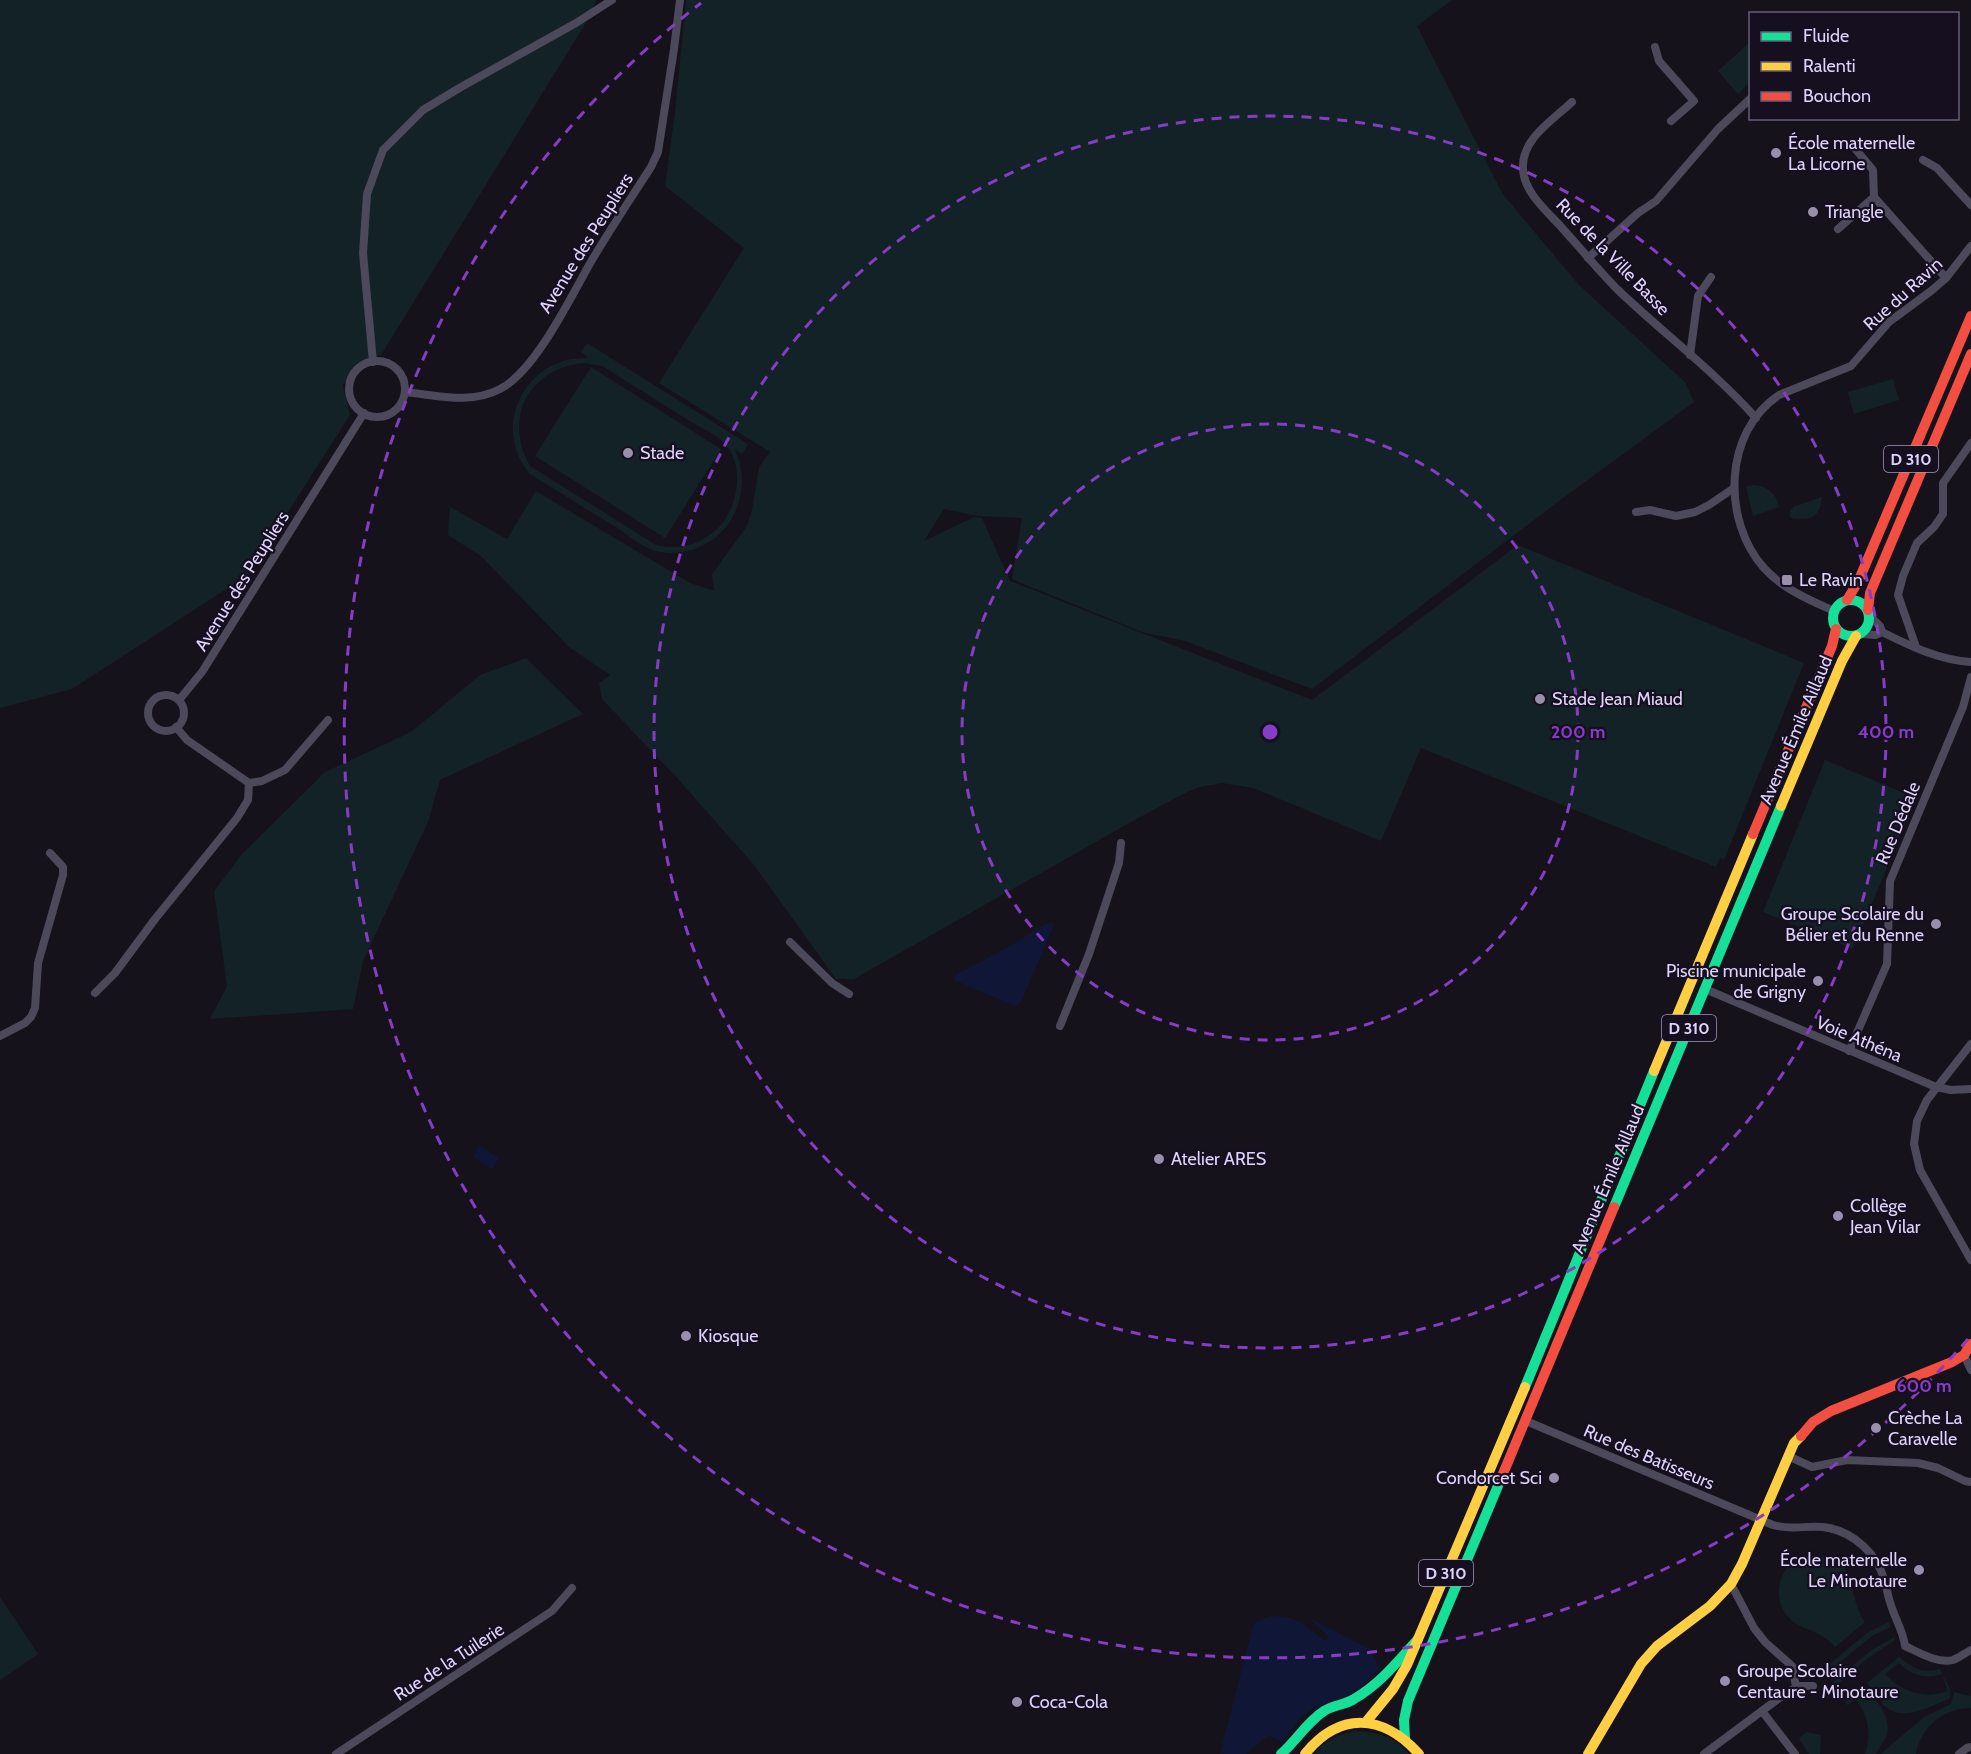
<svg xmlns="http://www.w3.org/2000/svg" width="1971" height="1754" viewBox="0 0 1971 1754" font-family="Cabin,sans-serif">
	<style>
		.green { fill: #132226; fill-rule: evenodd }
		.water { fill: #101736 }
		.lines { fill: none; stroke-linecap: round; stroke-linejoin: round }
		.street { stroke: #4c495b; stroke-width: 8 }
		.fast { stroke: #16e098; stroke-width: 10 }
		.slow { stroke: #ffcf43; stroke-width: 10 }
		.jam { stroke: #f24e42; stroke-width: 10 }
		.ring { fill: none; stroke: #853dc5; stroke-width: 3; stroke-dasharray: 10 8 }
		.poi-dot { fill: #988fac; stroke: #150f1f; stroke-width: 2 }
		.labels { text-anchor: middle; stroke-width: 4.5; stroke-linejoin: round; paint-order: stroke }
		.shield { fill: #150f1f; stroke: #a298b8; stroke-width: 1.5 }
		.shield-label { font-size: 16px; font-weight: bold; fill: #ded3fa }
		.poi-label { font-size: 18px; fill: #ded3fa; stroke: #150f1f; text-anchor: start }
		.street-label { font-size: 18px; fill: #ded3fa; stroke: #150f1f }
		.centre { fill: #853dc5; stroke: #150f1f; stroke-width: 3 }
		.ring-label { font-size: 18px; text-anchor: middle; font-weight: bold; fill: #853dc5; stroke: #150f1f; stroke-width: 4.5; stroke-linejoin: round; paint-order: stroke }
	</style>
	<rect width="100%" height="100%" fill="#16121c"/>
	<g class="green">
		<path d="M 0,0 L 596,0 L 590,16 L 381,355 L 358,363 L 343,385 L 350,415 L 248,575 L 72,689 L 0,708 Z"/>
		<path d="M 686,0 L 1452,0 L 1417,26 L 1502,193 L 1579,285 L 1685,382 L 1694,402 L 1559,501 L 1312,689 L 1185,641 L 1142,632 L 1012,579 L 1022,518 L 978,516 L 944,509 L 924,541 L 974,517 L 982,518 L 1010,581 L 1312,700 L 1518,545 L 1804,663 L 1724,860 L 1720,858 L 1716,867 L 1421,748 L 1381,841 L 1253,788 L 1222,783 L 1200,787 L 1187,792 L 1131,822 L 854,979 L 836,979 L 754,865 L 678,779 L 602,699 L 599,683 L 610,675 L 569,647 L 481,556 L 448,535 L 450,507 L 507,539 L 536,491 L 690,583 L 714,591 L 712,574 L 747,526 L 752,510 L 759,467 L 770,452 L 659,383 L 744,248 L 665,186 L 675,112 Z"/>
		<path d="M 1749,43 L 1750,45 L 1750,82 L 1738,94 L 1718,71 Z"/>
		<path d="M 587,343 L 748,444 L 742,454 L 735,450 C 745,471 744,496 733,516 C 720,542 689,557 660,552 C 644,549 629,536 616,527 C 587,510 559,492 530,474 C 489,426 527,355 588,358 L 581,352 ZM 582,363 L 602,366 C 631,384 659,402 688,420 C 699,427 714,433 723,442 C 746,463 738,507 719,527 C 703,544 679,551 656,545 L 530,466 C 503,418 528,370 582,363 Z"/>
		<path d="M 591,367 L 721,449 L 665,538 L 535,456 Z"/>
		<path d="M 1893,379 L 1899,400 L 1854,414 L 1848,392 Z"/>
		<path d="M 1754,485 C 1767,486 1777,494 1779,507 L 1753,516 L 1746,486 Z"/>
		<path d="M 1822,497 C 1820,519 1810,520 1791,518 L 1789,514 L 1791,513 L 1790,510 L 1793,509 L 1793,507 Z"/>
		<path d="M 526,658 L 583,714 L 440,780 L 428,822 L 363,961 L 353,1009 L 210,1019 L 227,986 L 214,891 L 242,854 L 325,772 L 411,732 L 480,675 Z"/>
		<path d="M 1825,760 L 1916,798 L 1853,949 L 1763,912 Z"/>
		<path d="M 1810,1555 C 1859,1554 1846,1594 1865,1622 L 1835,1647 C 1822,1632 1810,1632 1795,1623 C 1780,1613 1775,1593 1782,1577 C 1787,1564 1798,1558 1810,1555 Z"/>
		<path d="M 0,1597 L 38,1654 L 0,1680 Z"/>
		<path d="M 1889,1622 L 1891,1627 L 1872,1636 L 1823,1676 L 1821,1671 L 1867,1633 Z"/>
		<path d="M 1895,1637 L 1894,1641 L 1868,1658 L 1838,1684 L 1832,1683 L 1873,1649 Z"/>
		<path d="M 1899,1657 C 1915,1669 1919,1673 1940,1669 L 1942,1674 C 1925,1680 1911,1675 1899,1663 L 1885,1674 C 1902,1693 1925,1699 1948,1691 L 1942,1675 C 1947,1682 1953,1691 1949,1699 C 1930,1706 1902,1723 1885,1706 C 1878,1700 1873,1690 1867,1683 Z"/>
		<path d="M 1864,1686 C 1875,1699 1894,1718 1886,1737 C 1883,1743 1879,1748 1876,1754 L 1865,1754 C 1872,1734 1868,1715 1856,1699 L 1847,1705 L 1845,1701 Z"/>
		<path d="M 1954,1692 L 1971,1696 L 1971,1708 C 1943,1708 1921,1727 1916,1754 L 1882,1754 L 1883,1752 L 1924,1717 L 1951,1704 Z"/>
		<path d="M 1355,1731 C 1377,1732 1395,1736 1409,1754 L 1314,1754 C 1325,1740 1338,1735 1355,1731 Z"/>
		<path d="M 1806,1732 L 1821,1735 L 1820,1754 L 1809,1754 L 1799,1739 Z"/>
	</g>
	<g class="water">
		<path d="M 1052,922 L 1054,925 L 1021,1002 L 1015,1006 L 954,980 L 957,974 C 979,963 999,952 1020,940 C 1030,934 1041,924 1052,922 Z"/>
		<path d="M 480,1146 L 499,1158 L 492,1169 L 473,1157 Z"/>
		<path d="M 1271,1616 C 1301,1617 1303,1625 1325,1641 L 1329,1637 L 1309,1618 L 1371,1650 L 1380,1669 L 1361,1687 L 1349,1695 L 1313,1708 L 1301,1717 L 1282,1742 L 1269,1735 L 1246,1754 L 1220,1754 L 1253,1626 L 1256,1622 Z"/>
	</g>
	<g class="lines">
		<g class="street">
			<path d="M 1655,47 L 1659,61 L 1694,101 L 1671,121"/>
			<path d="M 1572,102 C 1553,120 1521,139 1523,169 C 1524,193 1548,212 1563,229 C 1581,249 1599,271 1618,290 C 1663,333 1714,371 1756,418"/>
			<path d="M 1923,160 L 1937,168 L 1971,205"/>
			<path d="M 1874,197 L 1946,278"/>
			<path d="M 1838,229 L 1874,197 L 1873,170 L 1852,145 L 1840,144"/>
			<path d="M 1588,258 L 1638,213 L 1656,201 L 1718,129 L 1750,99"/>
			<path d="M 1690,355 L 1698,296 L 1711,277"/>
			<circle cx="377" cy="389" r="28"/>
			<path d="M 373,362 L 363,253 L 367,194 L 383,150 L 423,110 L 461,87 L 576,23 L 612,0"/>
			<path d="M 405,392 C 436,395 470,405 500,389 C 536,371 571,296 592,260 C 611,228 631,198 651,167 L 658,152 L 674,49 L 680,0"/>
			<path d="M 1636,512 L 1650,510 L 1676,516 L 1695,512 L 1709,505 L 1734,488"/>
			<path d="M 1834,611 C 1809,600 1783,589 1764,568 C 1722,521 1723,432 1779,395 L 1851,366 L 1889,322 L 1931,291 L 1946,278 L 1971,246"/>
			<path d="M 1869,615 L 1880,626 L 1882,632 C 1910,646 1939,660 1971,662"/>
			<path d="M 1861,634 L 1876,635 L 1882,632"/>
			<path d="M 1916,647 L 1898,595 L 1903,576 L 1917,543 L 1934,527 L 1943,514 L 1943,483 L 1971,443"/>
			<circle cx="166" cy="713" r="18"/>
			<path d="M 179,700 L 202,672 L 364,413"/>
			<path d="M 176,727 L 187,740 L 249,783"/>
			<path d="M 249,783 L 262,781 L 285,770 L 328,720"/>
			<path d="M 790,942 L 832,983 L 849,994"/>
			<path d="M 1705,989 L 1936,1087 L 1951,1090 L 1971,1089"/>
			<path d="M 95,993 L 115,973 L 155,919 L 237,818 L 248,800 L 249,783"/>
			<path d="M 1060,1026 L 1089,954 L 1119,863 L 1121,843"/>
			<path d="M 0,1036 L 25,1023 L 31,1017 L 35,1008 L 38,963 L 63,875 L 63,867 L 50,853"/>
			<path d="M 1971,1044 L 1927,1100 L 1917,1121 L 1914,1144 L 1920,1170 L 1971,1260"/>
			<path d="M 1849,1051 L 1887,964 L 1890,881 L 1963,707 L 1971,677"/>
			<path d="M 1964,1355 L 1971,1370"/>
			<path d="M 1526,1421 L 1773,1525 C 1792,1531 1810,1524 1829,1528 C 1854,1533 1877,1554 1884,1579 C 1887,1586 1887,1594 1890,1602 C 1894,1617 1903,1630 1905,1646 C 1918,1652 1938,1664 1953,1660 C 1959,1658 1965,1653 1971,1650"/>
			<path d="M 1788,1456 L 1812,1467 L 1847,1460 L 1918,1463 L 1938,1468 L 1965,1481 L 1971,1482"/>
			<path d="M 1731,1584 L 1754,1628 L 1765,1642 L 1792,1666 L 1796,1687"/>
			<path d="M 1762,1711 L 1795,1754"/>
			<path d="M 336,1754 L 552,1611 L 572,1588"/>
			<path d="M 1704,1754 L 1782,1696 L 1799,1686 L 1813,1686"/>
			<path d="M 1959,1754 L 1967,1748 L 1971,1747"/>
		</g>
		<g class="fast">
			<circle cx="1851" cy="618" r="18"/>
			<path d="M 1614,1207 L 1781,806"/>
			<path d="M 1525,1387 L 1654,1071"/>
			<path d="M 1405,1738 L 1404,1720 L 1408,1701 L 1500,1481"/>
			<path d="M 1281,1754 C 1296,1741 1307,1722 1324,1711 C 1333,1705 1345,1705 1354,1699 C 1381,1683 1397,1662 1418,1639"/>
		</g>
		<g class="slow">
			<path d="M 1781,806 L 1842,661 L 1856,636"/>
			<path d="M 1654,1071 L 1753,834"/>
			<path d="M 1366,1722 L 1393,1689 L 1407,1665 L 1525,1387"/>
			<path d="M 1305,1754 C 1340,1711 1383,1714 1419,1754"/>
			<path d="M 1588,1754 L 1641,1664 L 1657,1646 L 1710,1606 L 1731,1584 L 1742,1564 L 1794,1443 L 1801,1436"/>
		</g>
		<g class="jam">
			<path d="M 1847,600 L 1858,582 L 1971,316"/>
			<path d="M 1868,610 L 1870,593 L 1971,354"/>
			<path d="M 1753,834 L 1832,646 L 1836,629"/>
			<path d="M 1801,1436 L 1813,1422 L 1831,1411 L 1952,1362 L 1964,1355 L 1971,1344"/>
			<path d="M 1500,1481 L 1614,1207"/>
		</g>
	</g>
	<g class="ring">
		<circle cx="1270" cy="732" r="308"/>
		<circle cx="1270" cy="732" r="616"/>
		<path d="M1968 1339A925 925 0 1 1 701 3"/>
	</g>
	<g class="poi-dot">
		<circle cx="1776" cy="153" r="6"/>
		<circle cx="1813" cy="212" r="6"/>
		<circle cx="628" cy="453" r="6"/>
		<rect x="1781" y="574" width="12" height="12" rx="3"/>
		<circle cx="1540" cy="699" r="6"/>
		<circle cx="1936" cy="924" r="6"/>
		<circle cx="1818" cy="981" r="6"/>
		<circle cx="1159" cy="1159" r="6"/>
		<circle cx="1838" cy="1216" r="6"/>
		<circle cx="686" cy="1336" r="6"/>
		<circle cx="1876" cy="1428" r="6"/>
		<circle cx="1554" cy="1478" r="6"/>
		<circle cx="1919" cy="1570" r="6"/>
		<circle cx="1725" cy="1681" r="6"/>
		<circle cx="1017" cy="1702" r="6"/>
	</g>
	<g class="labels">
		<g class="shield">
			<rect x="1884" y="446" width="54" height="26" rx="4.5"/>
			<rect x="1662" y="1015" width="54" height="26" rx="4.5"/>
			<rect x="1419" y="1560" width="54" height="26" rx="4.5"/>
		</g>
		<g class="shield-label">
			<text x="1911" y="465">D 310</text>
			<text x="1689" y="1034">D 310</text>
			<text x="1446" y="1579">D 310</text>
		</g>
		<g class="poi-label">
			<text x="1788" y="149">École maternelle<tspan x="1788" dy="21">La Licorne</tspan></text>
			<text x="1825" y="218">Triangle</text>
			<text x="640" y="459">Stade</text>
			<text x="1799" y="586">Le Ravin</text>
			<text x="1552" y="705">Stade Jean Miaud</text>
			<text x="1924" y="920" text-anchor="end">Groupe Scolaire du<tspan x="1924" dy="21">Bélier et du Renne</tspan></text>
			<text x="1806" y="977" text-anchor="end">Piscine municipale<tspan x="1806" dy="21">de Grigny</tspan></text>
			<text x="1171" y="1165">Atelier ARES</text>
			<text x="1850" y="1212">Collège<tspan x="1850" dy="21">Jean Vilar</tspan></text>
			<text x="698" y="1342">Kiosque</text>
			<text x="1888" y="1424">Crèche La<tspan x="1888" dy="21">Caravelle</tspan></text>
			<text x="1542" y="1484" text-anchor="end">Condorcet Sci</text>
			<text x="1907" y="1566" text-anchor="end">École maternelle<tspan x="1907" dy="21">Le Minotaure</tspan></text>
			<text x="1737" y="1677">Groupe Scolaire<tspan x="1737" dy="21">Centaure - Minotaure</tspan></text>
			<text x="1029" y="1708">Coca-Cola</text>
		</g>
		<g class="street-label">
			<text transform="translate(586 243) rotate(-58)" y="6">Avenue des Peupliers</text>
			<text transform="translate(1613 257) rotate(46)" y="6">Rue de la Ville Basse</text>
			<text transform="translate(1903 294) rotate(-42)" y="6">Rue du Ravin</text>
			<text transform="translate(242 581) rotate(-58)" y="6">Avenue des Peupliers</text>
			<text transform="translate(1796 730) rotate(-67)" y="6">Avenue Émile Aillaud</text>
			<text transform="translate(1898 823) rotate(-67)" y="6">Rue Dédale</text>
			<text transform="translate(1859 1039) rotate(23)" y="6">Voie Athéna</text>
			<text transform="translate(1608 1179) rotate(-67)" y="6">Avenue Émile Aillaud</text>
			<text transform="translate(1649 1457) rotate(23)" y="6">Rue des Batisseurs</text>
			<text transform="translate(449 1662) rotate(-33)" y="6">Rue de la Tuilerie</text>
		</g>
	</g>
	<circle cx="1270" cy="732" r="9" class="centre"/>
	<g class="ring-label">
		<text x="1578" y="738">200 m</text>
		<text x="1886" y="738">400 m</text>
		<text x="1924" y="1392">600 m</text>
	</g>
	<rect x="1749" y="12" width="210" height="108" fill="#150f1f" stroke="#655d77" stroke-width="1.5"/>
	<rect x="1761" y="32" width="30" height="9" fill="#16e098" stroke="#655d77" stroke-width="1.5"/>
	<text x="1803" y="42" font-size="18" fill="#ded3fa">Fluide</text>
	<rect x="1761" y="62" width="30" height="9" fill="#ffcf43" stroke="#655d77" stroke-width="1.5"/>
	<text x="1803" y="72" font-size="18" fill="#ded3fa">Ralenti</text>
	<rect x="1761" y="92" width="30" height="9" fill="#f24e42" stroke="#655d77" stroke-width="1.5"/>
	<text x="1803" y="102" font-size="18" fill="#ded3fa">Bouchon</text>
</svg>
